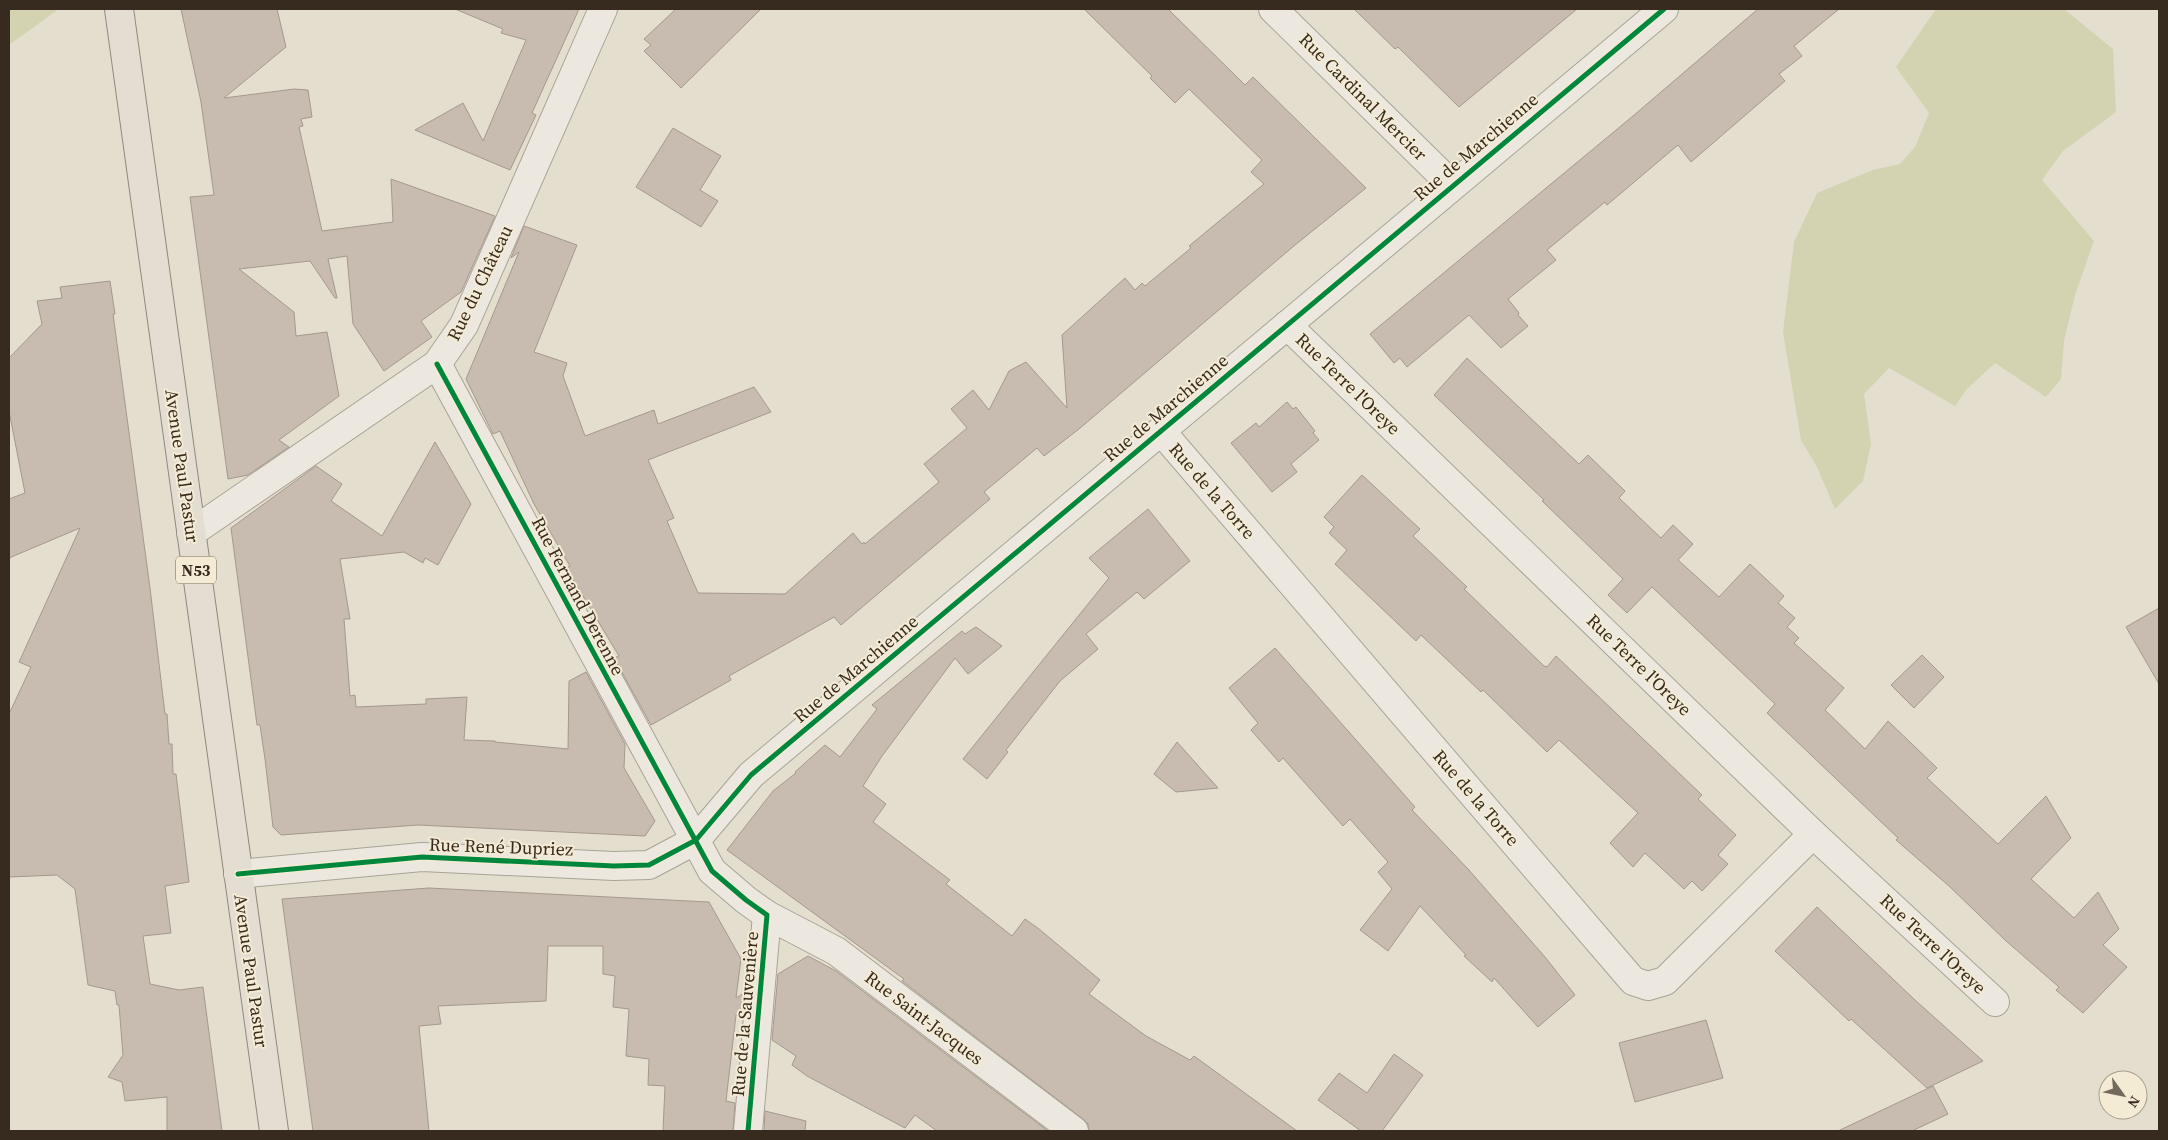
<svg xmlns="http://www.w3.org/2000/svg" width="2168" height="1140" viewBox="0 0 2168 1140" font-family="'Source Serif 4',serif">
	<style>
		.green { fill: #d3d3b1 }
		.building { fill: #c7bcaf; stroke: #a4998d }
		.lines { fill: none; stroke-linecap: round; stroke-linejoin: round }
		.minor-casing { stroke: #a9a397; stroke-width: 30 }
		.major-casing { stroke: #8f887e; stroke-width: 30 }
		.minor { stroke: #ece8df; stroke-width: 28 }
		.major { stroke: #e3ded1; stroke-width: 28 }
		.cycleway-casing { stroke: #f4ebd4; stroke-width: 8 }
		.cycleway { stroke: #00873e; stroke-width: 5 }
		.labels { text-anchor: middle; stroke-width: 4; stroke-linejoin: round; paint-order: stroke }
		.shield { fill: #f4ebd4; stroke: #706555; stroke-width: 1 }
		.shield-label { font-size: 16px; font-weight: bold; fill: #372b1f }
		.street-label { font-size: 18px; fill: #372b1f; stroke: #f4ebd4 }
	</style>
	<rect width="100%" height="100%" fill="#e4dece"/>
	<g class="green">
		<path d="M 9,9 L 55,9 L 56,11 L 9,45 Z"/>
		<path d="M 1936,9 L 2064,9 L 2113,49 L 2116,112 L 2063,151 L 2042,180 L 2094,241 L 2075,295 L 2064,341 L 2061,379 L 2046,397 L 1995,363 L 1967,389 L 1955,406 L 1889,368 L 1864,394 L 1871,444 L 1863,481 L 1835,509 L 1817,467 L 1801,440 L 1783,332 L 1794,242 L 1817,193 L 1873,170 L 1900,164 L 1915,147 L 1929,113 L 1896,67 Z"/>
	</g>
	<g class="building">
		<path d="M 181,9 L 277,9 L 286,47 L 224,98 L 294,89 L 308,90 L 312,117 L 301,119 L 303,126 L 299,127 L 322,231 L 393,222 L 391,179 L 495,216 L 461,292 L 421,321 L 432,337 L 384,371 L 353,324 L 347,256 L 328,259 L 337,298 L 335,298 L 310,261 L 239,269 L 294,312 L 296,336 L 327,332 L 339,396 L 279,440 L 289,447 L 248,475 L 228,479 L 190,197 L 214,195 L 201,102 Z"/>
		<path d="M 455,9 L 579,9 L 532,113 L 536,115 L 510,170 L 415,130 L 463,103 L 483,141 L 526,40 L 501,33 L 503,29 Z"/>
		<path d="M 676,9 L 761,9 L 681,88 L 644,51 L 651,45 L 644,39 Z"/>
		<path d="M 1084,9 L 1168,9 L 1245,85 L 1253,77 L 1366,188 L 1295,245 L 1079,429 L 1044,456 L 1037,448 L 984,492 L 990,499 L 841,625 L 834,617 L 729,676 L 731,680 L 651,725 L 614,658 L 619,656 L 566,568 L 570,566 L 534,504 L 500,431 L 493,434 L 466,379 L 519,252 L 511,258 L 524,226 L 577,245 L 534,352 L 567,363 L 563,376 L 585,436 L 654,410 L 658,424 L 754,387 L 771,412 L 648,460 L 674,518 L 667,521 L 698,593 L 785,594 L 853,533 L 862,544 L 864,542 L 865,544 L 939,482 L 924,464 L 967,428 L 951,409 L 973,390 L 989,410 L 1009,371 L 1026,362 L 1067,408 L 1062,335 L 1125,278 L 1135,290 L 1142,283 L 1145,286 L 1191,248 L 1189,246 L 1264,184 L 1251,172 L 1262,160 L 1189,89 L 1175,103 L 1150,78 L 1152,76 Z"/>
		<path d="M 1354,9 L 1577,9 L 1459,107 L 1398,47 L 1395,49 Z"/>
		<path d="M 1758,9 L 1839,9 L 1794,46 L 1802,56 L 1779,74 L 1785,81 L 1691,162 L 1678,145 L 1607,205 L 1605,202 L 1547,250 L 1556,260 L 1508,299 L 1519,313 L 1518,315 L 1528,326 L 1501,348 L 1469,315 L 1407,367 L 1400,358 L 1394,363 L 1370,334 L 1633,116 Z"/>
		<path d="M 673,128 L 721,156 L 700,190 L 718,201 L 701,227 L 636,187 Z"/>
		<path d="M 110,281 L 115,314 L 113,314 L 150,588 L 165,714 L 167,714 L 169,744 L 172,744 L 173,774 L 176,774 L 189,882 L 165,886 L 171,933 L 143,936 L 150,984 L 179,990 L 203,987 L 222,1131 L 167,1131 L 167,1097 L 125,1101 L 122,1082 L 108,1077 L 123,1055 L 119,1005 L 117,1005 L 115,991 L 88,985 L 75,889 L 57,875 L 9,877 L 9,714 L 31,667 L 19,662 L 80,528 L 9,558 L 9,499 L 25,493 L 9,411 L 9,358 L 42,324 L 37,301 L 62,298 L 60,287 Z"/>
		<path d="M 1467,358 L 1579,464 L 1588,455 L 1625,491 L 1619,498 L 1661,538 L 1673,525 L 1693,544 L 1678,560 L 1719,597 L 1750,564 L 1784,596 L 1778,603 L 1795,618 L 1787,627 L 1799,638 L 1794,643 L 1844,688 L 1825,710 L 1865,749 L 1888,721 L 1937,768 L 1927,778 L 1998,844 L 2046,796 L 2071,838 L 2031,879 L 2074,918 L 2098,892 L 2119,929 L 2103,945 L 2127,967 L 2083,1013 L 2056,990 L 2059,987 L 2005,940 L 1949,886 L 1896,840 L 1898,838 L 1767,713 L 1775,704 L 1652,587 L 1627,613 L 1608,595 L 1623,579 L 1542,501 L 1544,500 L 1434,395 Z"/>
		<path d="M 1287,402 L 1293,409 L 1296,407 L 1315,431 L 1313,433 L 1319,440 L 1291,464 L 1297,472 L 1272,492 L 1231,443 L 1256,423 L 1259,427 Z"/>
		<path d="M 435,442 L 471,504 L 438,565 L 425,558 L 423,563 L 404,552 L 340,559 L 350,619 L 344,619 L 350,696 L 355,695 L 356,707 L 426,704 L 426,699 L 467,697 L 464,740 L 495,741 L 495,742 L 568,749 L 569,681 L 586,672 L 625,744 L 624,768 L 655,821 L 645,836 L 418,825 L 281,835 L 273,827 L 265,759 L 260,725 L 257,725 L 231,528 L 316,466 L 342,484 L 331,501 L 382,536 Z"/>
		<path d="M 1362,475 L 1420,529 L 1413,536 L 1467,587 L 1464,589 L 1544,666 L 1547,667 L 1556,656 L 1702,795 L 1698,799 L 1736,835 L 1718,855 L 1728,864 L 1702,891 L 1692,881 L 1684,889 L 1645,853 L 1633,867 L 1610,843 L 1638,813 L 1559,740 L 1547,752 L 1483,690 L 1481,692 L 1421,635 L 1416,641 L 1335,564 L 1347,550 L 1329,533 L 1334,527 L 1324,517 Z"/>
		<path d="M 1148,509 L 1190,561 L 1144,599 L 1137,592 L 1086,634 L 1098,649 L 1060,681 L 1006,750 L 1008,752 L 987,779 L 963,759 L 1109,578 L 1089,558 Z"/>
		<path d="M 2159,608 L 2159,684 L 2126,627 Z"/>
		<path d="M 976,627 L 1002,646 L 968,674 L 955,658 L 882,756 L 863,786 L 886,804 L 873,822 L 950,880 L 946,884 L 1012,936 L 1025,919 L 1039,929 L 1100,980 L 1089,994 L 1146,1036 L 1190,1060 L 1194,1056 L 1297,1131 L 1089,1131 L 1088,1124 L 1083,1119 L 902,981 L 904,979 L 727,850 L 773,791 L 796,773 L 795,772 L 825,745 L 840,757 L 877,709 L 872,705 L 962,631 L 965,634 Z"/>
		<path d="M 1275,648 L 1415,807 L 1412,810 L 1468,869 L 1545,957 L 1575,995 L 1538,1027 L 1494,978 L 1492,982 L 1464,956 L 1466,955 L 1420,906 L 1388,951 L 1360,930 L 1392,889 L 1378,872 L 1388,862 L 1350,819 L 1343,826 L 1283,758 L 1279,762 L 1251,730 L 1258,723 L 1229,688 Z"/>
		<path d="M 1922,655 L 1944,677 L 1914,708 L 1891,685 Z"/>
		<path d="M 1177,742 L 1218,788 L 1176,792 L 1154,774 Z"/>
		<path d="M 429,888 L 709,902 L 741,959 L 736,998 L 744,993 L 742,1019 L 736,1015 L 726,1101 L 735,1103 L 733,1131 L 663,1131 L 665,1086 L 648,1085 L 649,1059 L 626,1056 L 629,1009 L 613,1007 L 615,976 L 603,974 L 603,946 L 548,946 L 546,1001 L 438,1006 L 441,1024 L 419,1026 L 429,1131 L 313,1131 L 282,899 Z"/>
		<path d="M 1817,907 L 1915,1000 L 1983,1061 L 1927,1088 L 1851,1019 L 1849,1021 L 1775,951 Z"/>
		<path d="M 808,956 L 836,971 L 1048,1131 L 937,1131 L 915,1115 L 905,1128 L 807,1076 L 792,1065 L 796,1056 L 772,1040 L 778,974 Z"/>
		<path d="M 1706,1020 L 1723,1078 L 1635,1102 L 1619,1043 Z"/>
		<path d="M 1394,1054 L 1423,1075 L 1382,1131 L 1361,1131 L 1318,1100 L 1339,1073 L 1367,1093 Z"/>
		<path d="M 1933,1086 L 1948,1114 L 1912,1131 L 1838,1131 Z"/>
		<path d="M 765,1111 L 806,1121 L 805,1131 L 764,1131 Z"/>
	</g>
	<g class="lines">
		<g class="minor-casing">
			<g id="minor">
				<path d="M 1273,9 L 1452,185"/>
				<path d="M 1287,325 L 1813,834 L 1995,1002"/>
				<path d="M 437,364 L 712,871 L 746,900 L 767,915 L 836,951 L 1074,1131"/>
				<path d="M 1161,431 L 1633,981 L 1648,986 L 1665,981 L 1813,834"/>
				<path d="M 191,533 L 437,364 L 464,325 L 603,9"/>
				<path d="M 238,874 L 422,857 L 614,866 L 649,865 L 696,840 L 751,775 L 1664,9"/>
				<path d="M 748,1131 L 767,915"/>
			</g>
		</g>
		<g class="major-casing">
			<path id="major" d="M 119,9 L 274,1131"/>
		</g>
		<use href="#minor" class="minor"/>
		<use href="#major" class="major"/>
		<g class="cycleway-casing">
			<g id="cycleway">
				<path d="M 437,364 L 712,871 L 746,900 L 767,915 L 748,1131"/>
				<path d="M 238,874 L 422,857 L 614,866 L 649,865 L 696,840 L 751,775 L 1664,9"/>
			</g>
		</g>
		<use href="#cycleway" class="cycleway"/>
	</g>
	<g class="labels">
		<rect class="shield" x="176" y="556.5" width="40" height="27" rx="4"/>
		<g class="shield-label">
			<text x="196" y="576">N53</text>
		</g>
		<g class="street-label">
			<text transform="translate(1363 97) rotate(45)" y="6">Rue Cardinal Mercier</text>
			<text transform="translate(1476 147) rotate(-40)" y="6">Rue de Marchienne</text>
			<text transform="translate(480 283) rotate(-64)" y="6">Rue du Château</text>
			<text transform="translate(1348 384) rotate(44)" y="6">Rue Terre l'Oreye</text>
			<text transform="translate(1166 408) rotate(-40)" y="6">Rue de Marchienne</text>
			<text transform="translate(182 466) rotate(82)" y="6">Avenue Paul Pastur</text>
			<text transform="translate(1212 491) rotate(49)" y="6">Rue de la Torre</text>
			<text transform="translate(578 596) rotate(62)" y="6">Rue Fernand Derenne</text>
			<text transform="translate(1639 665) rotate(44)" y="6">Rue Terre l'Oreye</text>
			<text transform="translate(856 669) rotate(-40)" y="6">Rue de Marchienne</text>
			<text transform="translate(1476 798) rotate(49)" y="6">Rue de la Torre</text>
			<text transform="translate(501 847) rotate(2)" y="6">Rue René Dupriez</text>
			<text transform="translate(1933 944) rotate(43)" y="6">Rue Terre l'Oreye</text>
			<text transform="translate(251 971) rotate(82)" y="6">Avenue Paul Pastur</text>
			<text transform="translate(745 1014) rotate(-85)" y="6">Rue de la Sauvenière</text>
			<text transform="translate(924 1018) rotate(37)" y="6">Rue Saint-Jacques</text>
		</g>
	</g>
	<rect width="2168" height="1140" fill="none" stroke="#372b1f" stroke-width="20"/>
	<g transform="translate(2123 1095) rotate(123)"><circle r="24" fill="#f4ebd4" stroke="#a89e8c"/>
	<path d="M0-4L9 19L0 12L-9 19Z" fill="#746a5c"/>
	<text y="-8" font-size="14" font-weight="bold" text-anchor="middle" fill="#372b1f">N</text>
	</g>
</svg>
